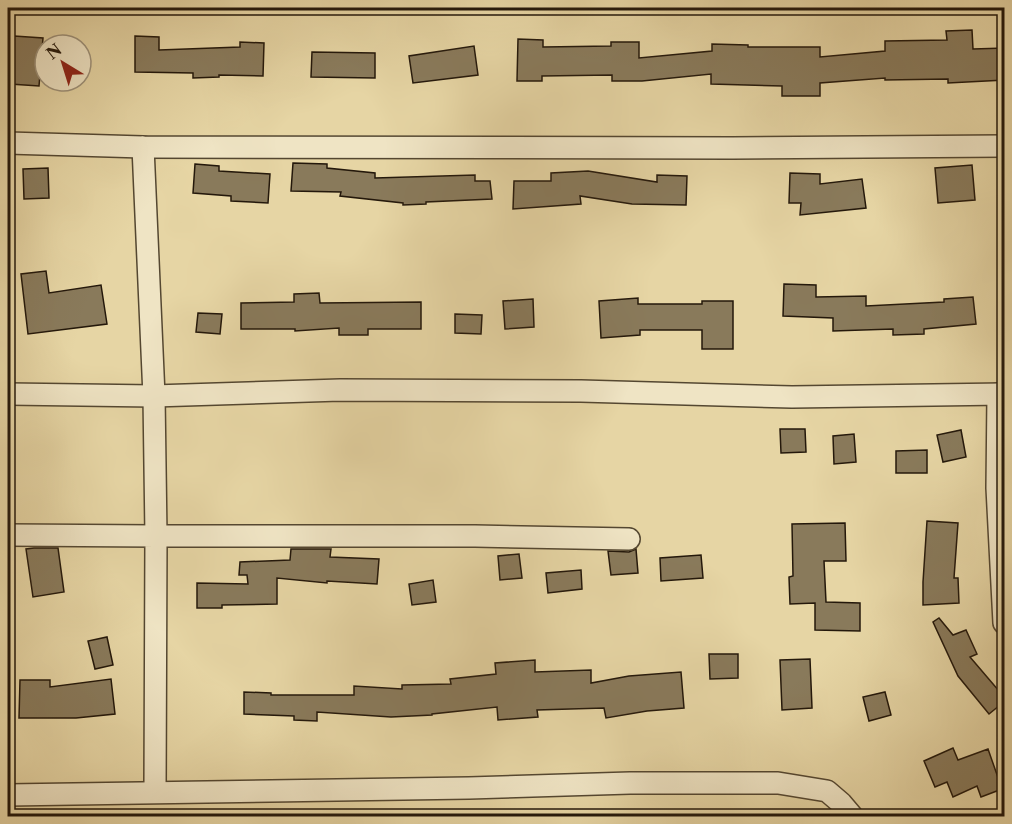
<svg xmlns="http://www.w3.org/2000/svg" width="1012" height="824" viewBox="0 0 1012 824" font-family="'Libre Caslon Text',serif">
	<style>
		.building { fill: #897a5b; stroke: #24180b; stroke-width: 1.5 }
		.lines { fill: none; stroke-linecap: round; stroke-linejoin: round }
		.minor-casing { stroke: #544731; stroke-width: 24 }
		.minor { stroke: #efe4c4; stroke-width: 21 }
	</style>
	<rect width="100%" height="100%" fill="#e6d5a4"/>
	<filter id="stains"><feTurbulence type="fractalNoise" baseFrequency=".00333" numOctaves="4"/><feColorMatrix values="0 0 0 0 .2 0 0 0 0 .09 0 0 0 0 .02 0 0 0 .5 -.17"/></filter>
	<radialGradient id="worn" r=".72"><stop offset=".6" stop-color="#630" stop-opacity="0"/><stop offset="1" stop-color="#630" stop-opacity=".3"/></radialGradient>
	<g class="building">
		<path d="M 972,30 L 973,49 L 1005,48 L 1005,80 L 948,83 L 948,79 L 885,80 L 885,78 L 820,83 L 820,96 L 782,96 L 782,86 L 711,84 L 711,74 L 642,81 L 612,81 L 612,75 L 542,76 L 542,81 L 517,81 L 518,39 L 543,40 L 543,47 L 611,46 L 611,42 L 639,42 L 639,58 L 712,51 L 712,44 L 748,45 L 748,47 L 820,47 L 820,57 L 885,51 L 885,41 L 947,40 L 946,31 Z"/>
		<path d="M 14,36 L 43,38 L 39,86 L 10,84 Z"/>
		<path d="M 135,36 L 159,37 L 159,50 L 240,47 L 240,42 L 264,43 L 263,76 L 219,75 L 219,77 L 193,78 L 193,73 L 135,72 Z"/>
		<path d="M 474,46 L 478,75 L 413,83 L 409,56 Z"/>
		<path d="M 312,52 L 375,53 L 375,78 L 311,77 Z"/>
		<path d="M 293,163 L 327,164 L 327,168 L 375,173 L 375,178 L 475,175 L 475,181 L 490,181 L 492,199 L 426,202 L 426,204 L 403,205 L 403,203 L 340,196 L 341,192 L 291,191 Z"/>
		<path d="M 195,164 L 219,166 L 219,171 L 270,174 L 268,203 L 231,201 L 231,196 L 193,193 Z"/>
		<path d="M 972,165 L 975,200 L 938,203 L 935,168 Z"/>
		<path d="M 48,168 L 49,198 L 24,199 L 23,169 Z"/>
		<path d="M 588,171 L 657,182 L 657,175 L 687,176 L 686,205 L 632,204 L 580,196 L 581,204 L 513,209 L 514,181 L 551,181 L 551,173 Z"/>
		<path d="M 790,173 L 820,174 L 820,184 L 862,179 L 866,208 L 800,215 L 801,203 L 789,203 Z"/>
		<path d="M 46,271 L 49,293 L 101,285 L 107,324 L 28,334 L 21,274 Z"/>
		<path d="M 784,284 L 816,285 L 816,297 L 866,296 L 866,306 L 944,302 L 944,299 L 973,297 L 976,324 L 924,329 L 924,334 L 893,335 L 893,329 L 833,331 L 833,318 L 783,316 Z"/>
		<path d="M 319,293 L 320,303 L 421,302 L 421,329 L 368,329 L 368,335 L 339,335 L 339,328 L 295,331 L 295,329 L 241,329 L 241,303 L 294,302 L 294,294 Z"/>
		<path d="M 638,298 L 638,304 L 702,304 L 702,301 L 733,301 L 733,349 L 702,349 L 702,330 L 640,330 L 640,335 L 601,338 L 599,301 Z"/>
		<path d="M 533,299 L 534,327 L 505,329 L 503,301 Z"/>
		<path d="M 198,313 L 222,314 L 220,334 L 196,332 Z"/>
		<path d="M 455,314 L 482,315 L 481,334 L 455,333 Z"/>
		<path d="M 780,429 L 805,429 L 806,452 L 781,453 Z"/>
		<path d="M 961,430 L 966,457 L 943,462 L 937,435 Z"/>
		<path d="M 854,434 L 856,462 L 834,464 L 833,436 Z"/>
		<path d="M 927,450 L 927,473 L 896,473 L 896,451 Z"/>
		<path d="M 927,521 L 958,523 L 954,578 L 958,578 L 959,603 L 923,605 L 923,582 Z"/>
		<path d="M 845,523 L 846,561 L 824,561 L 826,602 L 860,603 L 860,631 L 815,630 L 815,603 L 790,604 L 789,577 L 793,576 L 792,524 Z"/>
		<path d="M 34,548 L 58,548 L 64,592 L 33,597 L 26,549 Z"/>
		<path d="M 291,549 L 331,549 L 330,557 L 379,559 L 377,584 L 327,581 L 327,583 L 277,578 L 277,604 L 222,605 L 222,608 L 197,608 L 197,583 L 248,584 L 247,575 L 239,575 L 240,562 L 290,560 Z"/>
		<path d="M 636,549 L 638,573 L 611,575 L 608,551 L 629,552 Z"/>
		<path d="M 519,554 L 522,578 L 500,580 L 498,556 Z"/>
		<path d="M 701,555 L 703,578 L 661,581 L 660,558 Z"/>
		<path d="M 581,570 L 582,589 L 548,593 L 546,573 Z"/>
		<path d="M 433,580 L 436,602 L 412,605 L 409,584 Z"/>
		<path d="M 939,618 L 953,635 L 966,630 L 977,654 L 970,657 L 1005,698 L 1005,701 L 989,714 L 958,676 L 933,622 Z"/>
		<path d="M 107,637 L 113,665 L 95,669 L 88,641 Z"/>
		<path d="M 709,654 L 738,654 L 738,678 L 710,679 Z"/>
		<path d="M 810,659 L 812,708 L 782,710 L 780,660 Z"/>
		<path d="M 535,660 L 535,672 L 591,670 L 591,683 L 629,676 L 681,672 L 684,708 L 647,711 L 606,718 L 604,708 L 537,710 L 538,717 L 498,720 L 497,707 L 432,714 L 432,715 L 391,717 L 317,712 L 317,721 L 294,720 L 294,716 L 244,714 L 244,692 L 271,693 L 271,695 L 354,695 L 354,686 L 402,689 L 402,685 L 451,684 L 450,679 L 496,674 L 495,663 Z"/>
		<path d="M 111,679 L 115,714 L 76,718 L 19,718 L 20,680 L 50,680 L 50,687 Z"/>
		<path d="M 885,692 L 891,715 L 869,721 L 863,697 Z"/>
		<path d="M 953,748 L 958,760 L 988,749 L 1002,789 L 981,797 L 977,786 L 953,797 L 947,782 L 935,787 L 924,761 Z"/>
	</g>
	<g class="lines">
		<g class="minor-casing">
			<g id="minor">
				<path d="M 8,143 L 143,147 L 733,148 L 1004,146"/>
				<path d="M 143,147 L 154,396 L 156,536 L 475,536 L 629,539"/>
				<path d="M 8,394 L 154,396 L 340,390 L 581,391 L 792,397 L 1004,394"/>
				<path d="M 998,394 L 997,488 L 1004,623"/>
				<path d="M 8,535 L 156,536 L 155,792"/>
				<path d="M 8,795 L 469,788 L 630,783 L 778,783 L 827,791 L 841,803 L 852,816"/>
			</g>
		</g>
		<use href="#minor" class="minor"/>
	</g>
	<rect width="1012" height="824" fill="none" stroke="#e6d5a4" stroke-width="30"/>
	<rect x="9" y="9" width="994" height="806" fill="none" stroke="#24180b" stroke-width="3"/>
	<rect x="15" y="15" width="982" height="794" fill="none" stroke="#24180b" stroke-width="1.5"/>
	<g transform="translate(63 63) rotate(322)"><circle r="28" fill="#efe4c4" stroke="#9e927a" stroke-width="1.5"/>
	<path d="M0-4.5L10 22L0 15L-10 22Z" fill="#8f2418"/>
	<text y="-9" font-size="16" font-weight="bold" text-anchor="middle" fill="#24180b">N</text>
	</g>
	<rect width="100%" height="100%" filter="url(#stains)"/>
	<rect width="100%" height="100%" fill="url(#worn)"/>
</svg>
